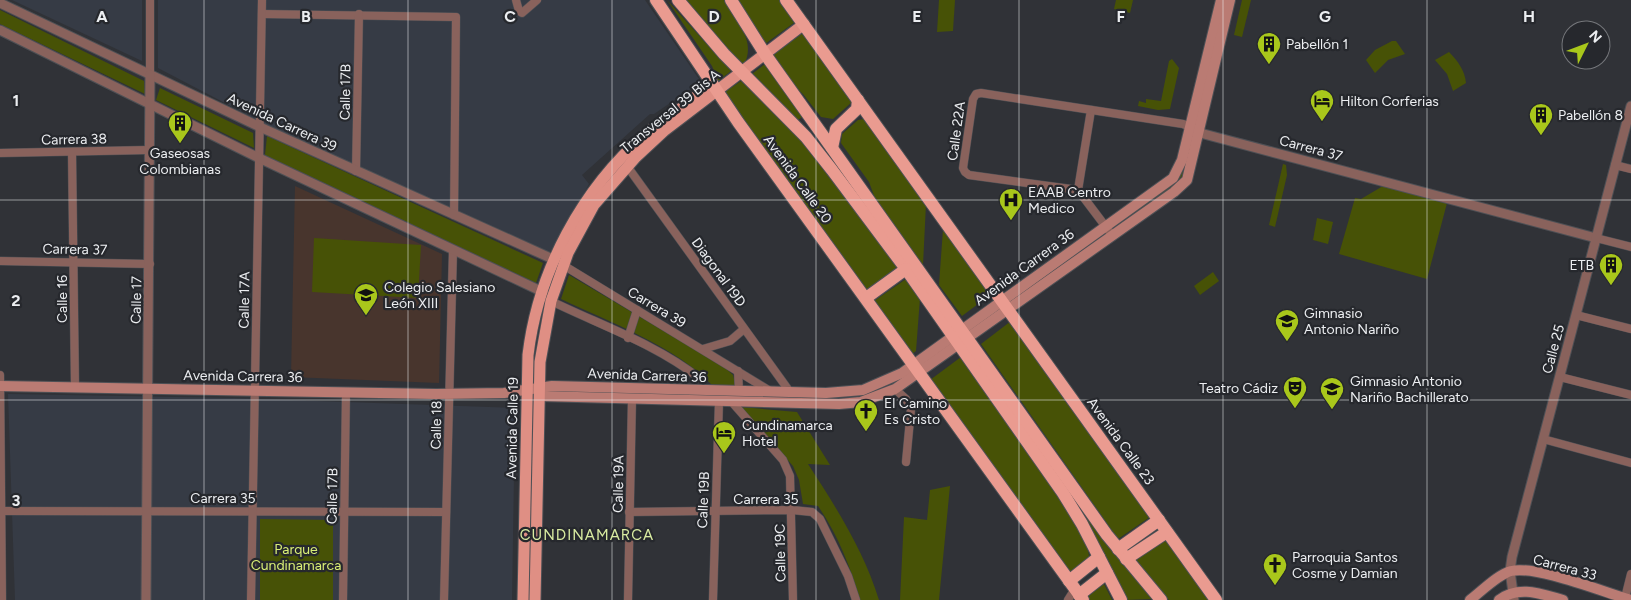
<svg xmlns="http://www.w3.org/2000/svg" width="1631" height="600" viewBox="0 0 1631 600" font-family="Figtree,sans-serif">
	<style>
		.built { fill: #363b45 }
		.education { fill: #48352d }
		.green { fill: #475206 }
		.lines { fill: none; stroke-linecap: round; stroke-linejoin: round }
		.minor-casing { stroke: #4e5055; stroke-width: 9 }
		.tertiary-casing { stroke: #4e5055; stroke-width: 11 }
		.secondary-casing { stroke: #4e5055; stroke-width: 12 }
		.primary-casing { stroke: #4e5055; stroke-width: 13 }
		.trunk-casing { stroke: #4e5055; stroke-width: 14 }
		.minor { stroke: #89625c; stroke-width: 8 }
		.tertiary { stroke: #89625c; stroke-width: 9 }
		.secondary { stroke: #ba7b73; stroke-width: 10 }
		.primary { stroke: #df8f84; stroke-width: 11 }
		.trunk { stroke: #ea9b90; stroke-width: 12 }
		.grid { fill: none; stroke: #eceef1; stroke-width: 1; stroke-opacity: 0.55 }
		.labels { text-anchor: middle; stroke-width: 4.5; stroke-linejoin: round; paint-order: stroke }
		.poi-label { font-size: 14px; fill: #eceef1; stroke: #26282d; text-anchor: start }
		.street-label { font-size: 14px; fill: #eceef1; stroke: #26282d }
		.park-label { font-size: 14px; fill: #d9ee76; stroke: #26282d }
		.neighbourhood-label { font-size: 15px; letter-spacing: 1px; fill: #d9eca1; stroke: #26282d }
		.grid-label { font-size: 16px; text-anchor: middle; font-weight: bold; fill: #eceef1; stroke: #26282d; stroke-width: 4.5; stroke-linejoin: round; paint-order: stroke }
	</style>
	<rect width="100%" height="100%" fill="#303237"/>
	<g class="built">
		<path d="M 12,0 L 142,0 L 142,61 Z"/>
		<path d="M 158,0 L 645,0 L 701,82 L 654,114 L 650,114 L 582,175 L 589,184 L 554,249 L 550,252 L 267,125 L 158,68 Z"/>
		<path d="M 8,394 L 234,398 L 515,408 L 512,600 L 15,600 Z"/>
	</g>
	<path class="education" d="M 295,186 L 442,254 L 439,383 L 291,377 Z"/>
	<g class="green">
		<path d="M 667,0 L 731,71 L 718,81 L 712,66 Z"/>
		<path d="M 686,0 L 724,0 C 736,20 758,43 743,66 Z"/>
		<path d="M 738,0 L 780,0 L 795,22 L 765,44 Z"/>
		<path d="M 939,0 L 955,0 L 953,31 L 937,32 Z"/>
		<path d="M 1116,0 L 1133,0 L 1130,13 L 1114,9 Z"/>
		<path d="M 1242,0 L 1251,0 L 1242,37 L 1234,35 Z"/>
		<path d="M 0,10 L 144,81 L 145,94 L 0,24 Z"/>
		<path d="M 803,33 L 852,102 L 833,119 L 821,117 L 803,94 L 795,87 L 773,55 Z"/>
		<path d="M 1392,41 L 1396,41 L 1405,54 L 1388,60 L 1375,73 L 1366,60 L 1375,50 Z"/>
		<path d="M 1449,52 C 1458,61 1465,71 1466,83 L 1453,91 L 1447,74 L 1435,60 Z"/>
		<path d="M 1172,59 L 1179,68 L 1170,109 L 1158,110 L 1138,106 L 1139,101 L 1146,103 L 1146,99 L 1161,101 L 1169,61 Z"/>
		<path d="M 765,64 L 802,117 L 798,120 L 752,74 Z"/>
		<path d="M 741,81 L 799,138 L 899,268 L 867,291 L 722,94 Z"/>
		<path d="M 160,88 L 253,133 L 254,148 L 156,100 Z"/>
		<path d="M 864,119 L 926,204 L 923,265 L 876,201 L 869,182 L 841,143 L 842,134 L 858,120 Z"/>
		<path d="M 267,136 L 543,263 L 536,283 L 265,155 Z"/>
		<path d="M 1190,142 L 1185,172 L 1176,184 L 1114,229 L 1112,225 L 1166,188 Z"/>
		<path d="M 1283,164 L 1286,165 L 1287,175 L 1275,227 L 1269,225 Z"/>
		<path d="M 1383,186 L 1447,203 L 1427,279 L 1339,254 L 1355,198 L 1361,199 Z"/>
		<path d="M 1317,218 L 1333,222 L 1328,244 L 1313,240 Z"/>
		<path d="M 943,229 L 990,295 L 962,316 L 939,285 Z"/>
		<path d="M 314,238 L 421,245 L 418,298 L 312,292 Z"/>
		<path d="M 1213,272 L 1219,281 L 1200,295 L 1194,286 Z"/>
		<path d="M 569,275 L 723,366 L 733,375 L 736,387 L 714,387 C 676,346 611,323 561,299 Z"/>
		<path d="M 906,279 L 920,298 L 916,351 L 912,354 L 874,301 Z"/>
		<path d="M 1011,321 L 1150,517 L 1118,539 L 981,344 Z"/>
		<path d="M 961,357 C 982,387 1092,532 1089,558 L 1071,575 L 930,380 Z"/>
		<path d="M 740,407 L 797,412 L 830,465 L 808,464 C 836,507 864,551 879,600 L 860,600 C 850,566 838,535 818,506 L 803,504 L 799,480 L 793,466 Z"/>
		<path d="M 950,486 L 939,600 L 900,600 L 904,517 L 927,520 L 930,490 Z"/>
		<path d="M 1072,492 L 1122,563 L 1153,599 L 1125,600 L 1069,494 Z"/>
		<path d="M 260,519 L 333,520 L 333,600 L 260,600 Z"/>
		<path d="M 1167,538 L 1210,600 L 1169,600 L 1133,561 Z"/>
		<path d="M 1104,584 L 1112,600 L 1089,600 L 1087,597 Z"/>
	</g>
	<g class="lines">
		<g class="minor-casing">
			<g id="minor">
				<path d="M 516,0 L 519,11 L 522,13 L 537,0"/>
				<path d="M 262,14 L 456,17 L 454,215"/>
				<path d="M 150,75 L 150,0"/>
				<path d="M 1091,110 L 1078,190 L 1112,235"/>
				<path d="M 72,152 L 75,387"/>
				<path d="M 0,153 L 149,150"/>
				<path d="M 1615,165 L 1631,169"/>
				<path d="M 627,166 L 790,392"/>
				<path d="M 356,171 L 359,14"/>
				<path d="M 1078,190 L 969,175 L 965,172 L 963,168 L 973,99 L 976,94 L 981,93 L 1183,124 L 1190,127"/>
				<path d="M 1596,238 L 1631,247"/>
				<path d="M 0,261 L 150,264"/>
				<path d="M 563,265 L 770,391"/>
				<path d="M 551,301 C 600,325 656,344 699,378"/>
				<path d="M 1576,315 L 1631,329"/>
				<path d="M 628,338 L 637,310"/>
				<path d="M 703,349 L 730,341 L 744,329"/>
				<path d="M 738,371 L 739,391"/>
				<path d="M 0,375 L 2,600"/>
				<path d="M 1560,377 L 1631,395"/>
				<path d="M 895,389 L 906,399 L 911,409 L 906,462"/>
				<path d="M 731,401 L 783,460 L 790,476 L 793,600"/>
				<path d="M 1543,439 L 1631,463"/>
				<path d="M 0,511 L 446,512"/>
				<path d="M 629,512 L 792,510 L 812,512 L 820,519 L 848,576 L 856,600"/>
				<path d="M 1625,598 L 1631,574"/>
				<path d="M 251,600 L 262,0"/>
				<path d="M 343,600 L 346,392"/>
				<path d="M 444,600 L 453,250"/>
				<path d="M 628,600 L 632,398"/>
				<path d="M 713,600 L 719,401"/>
				<path d="M 1068,600 L 1075,589"/>
			</g>
		</g>
		<g class="tertiary-casing">
			<g id="tertiary">
				<path d="M 0,3 L 260,127 L 555,260"/>
				<path d="M 0,30 L 259,158 L 543,292"/>
				<path d="M 1193,129 L 1204,134 L 1596,238"/>
				<path d="M 146,600 L 150,75"/>
				<path d="M 1514,600 L 1510,571 L 1512,557 L 1631,106"/>
			</g>
		</g>
		<g class="secondary-casing">
			<g id="secondary">
				<path d="M 0,386 L 436,394 L 504,393 L 552,386 L 826,393 L 863,390 L 902,373 L 1173,178 L 1182,160 L 1221,0"/>
				<path d="M 539,396 L 839,404 L 861,402 L 895,389 L 1174,192 L 1187,180 L 1230,0"/>
				<path d="M 1470,600 C 1482,591 1497,575 1511,571 C 1537,565 1603,592 1631,600"/>
				<path d="M 1499,600 C 1519,585 1541,594 1563,600"/>
			</g>
		</g>
		<g class="primary-casing">
			<g id="primary">
				<path d="M 523,600 L 528,355 C 538,271 582,189 646,134 C 664,118 700,100 710,80"/>
				<path d="M 535,600 L 540,362 L 551,301 L 568,253 L 594,205 L 636,157 L 664,131 L 804,24"/>
			</g>
		</g>
		<g class="trunk-casing">
			<g id="trunk">
				<path d="M 656,0 L 738,122 L 1083,600"/>
				<path d="M 678,0 L 724,54 L 806,137 L 832,170 L 906,269 L 1063,493 L 1082,524 L 1121,600"/>
				<path d="M 731,0 L 765,54 L 1107,535 L 1161,600"/>
				<path d="M 786,0 L 1216,600"/>
				<path d="M 832,148 L 836,129 L 857,109 L 858,100"/>
				<path d="M 866,298 L 906,269"/>
				<path d="M 1118,549 L 1159,520"/>
				<path d="M 1126,559 L 1167,532"/>
				<path d="M 1069,581 L 1099,557"/>
				<path d="M 1079,595 L 1107,573"/>
			</g>
		</g>
		<use href="#minor" class="minor"/>
		<use href="#tertiary" class="tertiary"/>
		<use href="#secondary" class="secondary"/>
		<use href="#primary" class="primary"/>
		<use href="#trunk" class="trunk"/>
	</g>
	<path class="grid" d="M 204,0 L 204,600M 408,0 L 408,600M 612,0 L 612,600M 816,0 L 816,600M 1019,0 L 1019,600M 1223,0 L 1223,600M 1427,0 L 1427,600M 0,200 L 1631,200M 0,400 L 1631,400"/>
	<defs>
		<g id="building-pin" transform="scale(1.25)"><path d="M0 17L-7.5 6A9.5 9.5 0 1 1 7.5 6Z" fill="#a9c71b" stroke="#26282d"/><path d="M-4-6H4V6H1V3H-1V6H-4ZM-2.5-4.3h1.7v1.8h-1.7ZM.8-4.3h1.7v1.8H.8ZM-2.5-1h1.7V.8h-1.7ZM.8-1h1.7V.8H.8Z" fill="#111"/></g>
		<g id="hotel-pin" transform="scale(1.25)"><path d="M0 17L-7.5 6A9.5 9.5 0 1 1 7.5 6Z" fill="#a9c71b" stroke="#26282d"/><path d="M-6-4.5h1.5V1H6V5H4.5V3h-9V5H-6ZM-4 0a1.8 1.8 0 1 1 3.6 0ZM.5 0V-2.5h3Q6-2.5 6 0Z" fill="#111"/></g>
		<g id="hospital-pin" transform="scale(1.25)"><path d="M0 17L-7.5 6A9.5 9.5 0 1 1 7.5 6Z" fill="#a9c71b" stroke="#26282d"/><path d="M-5-5h3v3.5h4V-5h3V5h-3V1.5h-4V5h-3Z" fill="#111"/></g>
		<g id="school-pin" transform="scale(1.25)"><path d="M0 17L-7.5 6A9.5 9.5 0 1 1 7.5 6Z" fill="#a9c71b" stroke="#26282d"/><path d="M0-5L7-2L0 1L-7-2ZM-4 1L0 2.5L4 1V4Q0 6-4 4Z" fill="#111"/></g>
		<g id="theatre-pin" transform="scale(1.25)"><path d="M0 17L-7.5 6A9.5 9.5 0 1 1 7.5 6Z" fill="#a9c71b" stroke="#26282d"/><path d="M-5-5.5Q0-4 5-5.5V0Q5 5 0 6Q-5 5-5 0ZM-3.3-2.5H-1v1.5H-3.3ZM1-2.5H3.3v1.5H1ZM-2.8 1Q0 5.5 2.8 1Z" fill="#111"/></g>
		<g id="university-pin" transform="scale(1.25)"><path d="M0 17L-7.5 6A9.5 9.5 0 1 1 7.5 6Z" fill="#a9c71b" stroke="#26282d"/><path d="M0-5L7-2L0 1L-7-2ZM-4 1L0 2.5L4 1V4Q0 6-4 4Z" fill="#111"/></g>
		<g id="church-pin" transform="scale(1.25)"><path d="M0 17L-7.5 6A9.5 9.5 0 1 1 7.5 6Z" fill="#a9c71b" stroke="#26282d"/><path d="M-1.2-6h2.4v3.5h3.3v2.4h-3.3V6h-2.4V-.1h-3.3v-2.4h3.3Z" fill="#111"/></g>
	</defs>
	<g fill-rule="evenodd">
		<use href="#building-pin" x="1269" y="44"/>
		<use href="#hotel-pin" x="1322" y="101"/>
		<use href="#building-pin" x="1541" y="115"/>
		<use href="#building-pin" x="180" y="123"/>
		<use href="#hospital-pin" x="1011" y="200"/>
		<use href="#building-pin" x="1611" y="265"/>
		<use href="#school-pin" x="366" y="295"/>
		<use href="#school-pin" x="1287" y="321"/>
		<use href="#theatre-pin" x="1295" y="388"/>
		<use href="#university-pin" x="1332" y="389"/>
		<use href="#church-pin" x="866" y="411"/>
		<use href="#hotel-pin" x="724" y="433"/>
		<use href="#church-pin" x="1275" y="565"/>
	</g>
	<g class="labels">
		<g class="poi-label">
			<text x="1286" y="49">Pabellón 1</text>
			<text x="1340" y="106">Hilton Corferias</text>
			<text x="1558" y="120">Pabellón 8</text>
			<text x="180" y="158" text-anchor="middle">Gaseosas<tspan x="180" dy="16">Colombianas</tspan></text>
			<text x="1028" y="197">EAAB Centro<tspan x="1028" dy="16">Medico</tspan></text>
			<text x="1594" y="270" text-anchor="end">ETB</text>
			<text x="384" y="292">Colegio Salesiano<tspan x="384" dy="16">León XIII</tspan></text>
			<text x="1304" y="318">Gimnasio<tspan x="1304" dy="16">Antonio Nariño</tspan></text>
			<text x="1350" y="386">Gimnasio Antonio<tspan x="1350" dy="16">Nariño Bachillerato</tspan></text>
			<text x="1278" y="393" text-anchor="end">Teatro Cádiz</text>
			<text x="884" y="408">El Camino<tspan x="884" dy="16">Es Cristo</tspan></text>
			<text x="742" y="430">Cundinamarca<tspan x="742" dy="16">Hotel</tspan></text>
			<text x="1292" y="562">Parroquia Santos<tspan x="1292" dy="16">Cosme y Damian</tspan></text>
		</g>
		<g class="street-label">
			<text transform="translate(345 92) rotate(-89)" y="5">Calle 17B</text>
			<text transform="translate(670 111) rotate(-39)" y="5">Transversal 39 Bis A</text>
			<text transform="translate(282 122) rotate(25)" y="5">Avenida Carrera 39</text>
			<text transform="translate(956 131) rotate(-82)" y="5">Calle 22A</text>
			<text transform="translate(74 139) rotate(-1)" y="5">Carrera 38</text>
			<text transform="translate(1311 148) rotate(15)" y="5">Carrera 37</text>
			<text transform="translate(798 179) rotate(54)" y="5">Avenida Calle 20</text>
			<text transform="translate(75 249) rotate(1)" y="5">Carrera 37</text>
			<text transform="translate(1024 267) rotate(-36)" y="5">Avenida Carrera 36</text>
			<text transform="translate(719 272) rotate(54)" y="5">Diagonal 19D</text>
			<text transform="translate(62 299) rotate(-90)" y="5">Calle 16</text>
			<text transform="translate(136 300) rotate(-89)" y="5">Calle 17</text>
			<text transform="translate(244 300) rotate(-89)" y="5">Calle 17A</text>
			<text transform="translate(657 307) rotate(31)" y="5">Carrera 39</text>
			<text transform="translate(1553 349) rotate(-75)" y="5">Calle 25</text>
			<text transform="translate(647 375) rotate(2)" y="5">Avenida Carrera 36</text>
			<text transform="translate(243 376) rotate(1)" y="5">Avenida Carrera 36</text>
			<text transform="translate(436 425) rotate(-89)" y="5">Calle 18</text>
			<text transform="translate(512 428) rotate(-89)" y="5">Avenida Calle 19</text>
			<text transform="translate(1121 441) rotate(54)" y="5">Avenida Calle 23</text>
			<text transform="translate(618 484) rotate(-89)" y="5">Calle 19A</text>
			<text transform="translate(332 496) rotate(-89)" y="5">Calle 17B</text>
			<text x="223" y="503">Carrera 35</text>
			<text x="766" y="504">Carrera 35</text>
			<text transform="translate(703 500) rotate(-88)" y="5">Calle 19B</text>
			<text transform="translate(780 553) rotate(-91)" y="5">Calle 19C</text>
			<text transform="translate(1565 567) rotate(15)" y="5">Carrera 33</text>
		</g>
		<g class="park-label">
			<text x="296" y="554">Parque<tspan x="296" dy="16">Cundinamarca</tspan></text>
		</g>
		<g class="neighbourhood-label">
			<text x="587" y="540">CUNDINAMARCA</text>
		</g>
	</g>
	<g class="grid-label">
		<text x="102" y="22">A</text>
		<text x="306" y="22">B</text>
		<text x="510" y="22">C</text>
		<text x="714" y="22">D</text>
		<text x="917" y="22">E</text>
		<text x="1121" y="22">F</text>
		<text x="1325" y="22">G</text>
		<text x="1529" y="22">H</text>
		<text x="16" y="106">1</text>
		<text x="16" y="306">2</text>
		<text x="16" y="506">3</text>
	</g>
	<g transform="translate(1586 45) rotate(48)"><circle r="24" fill="#26282d" stroke="#75777b"/>
	<path d="M0-4L9 19L0 12L-9 19Z" fill="#a9c71b"/>
	<text y="-8" font-size="14" font-weight="bold" text-anchor="middle" fill="#eceef1">N</text>
	</g>
</svg>
